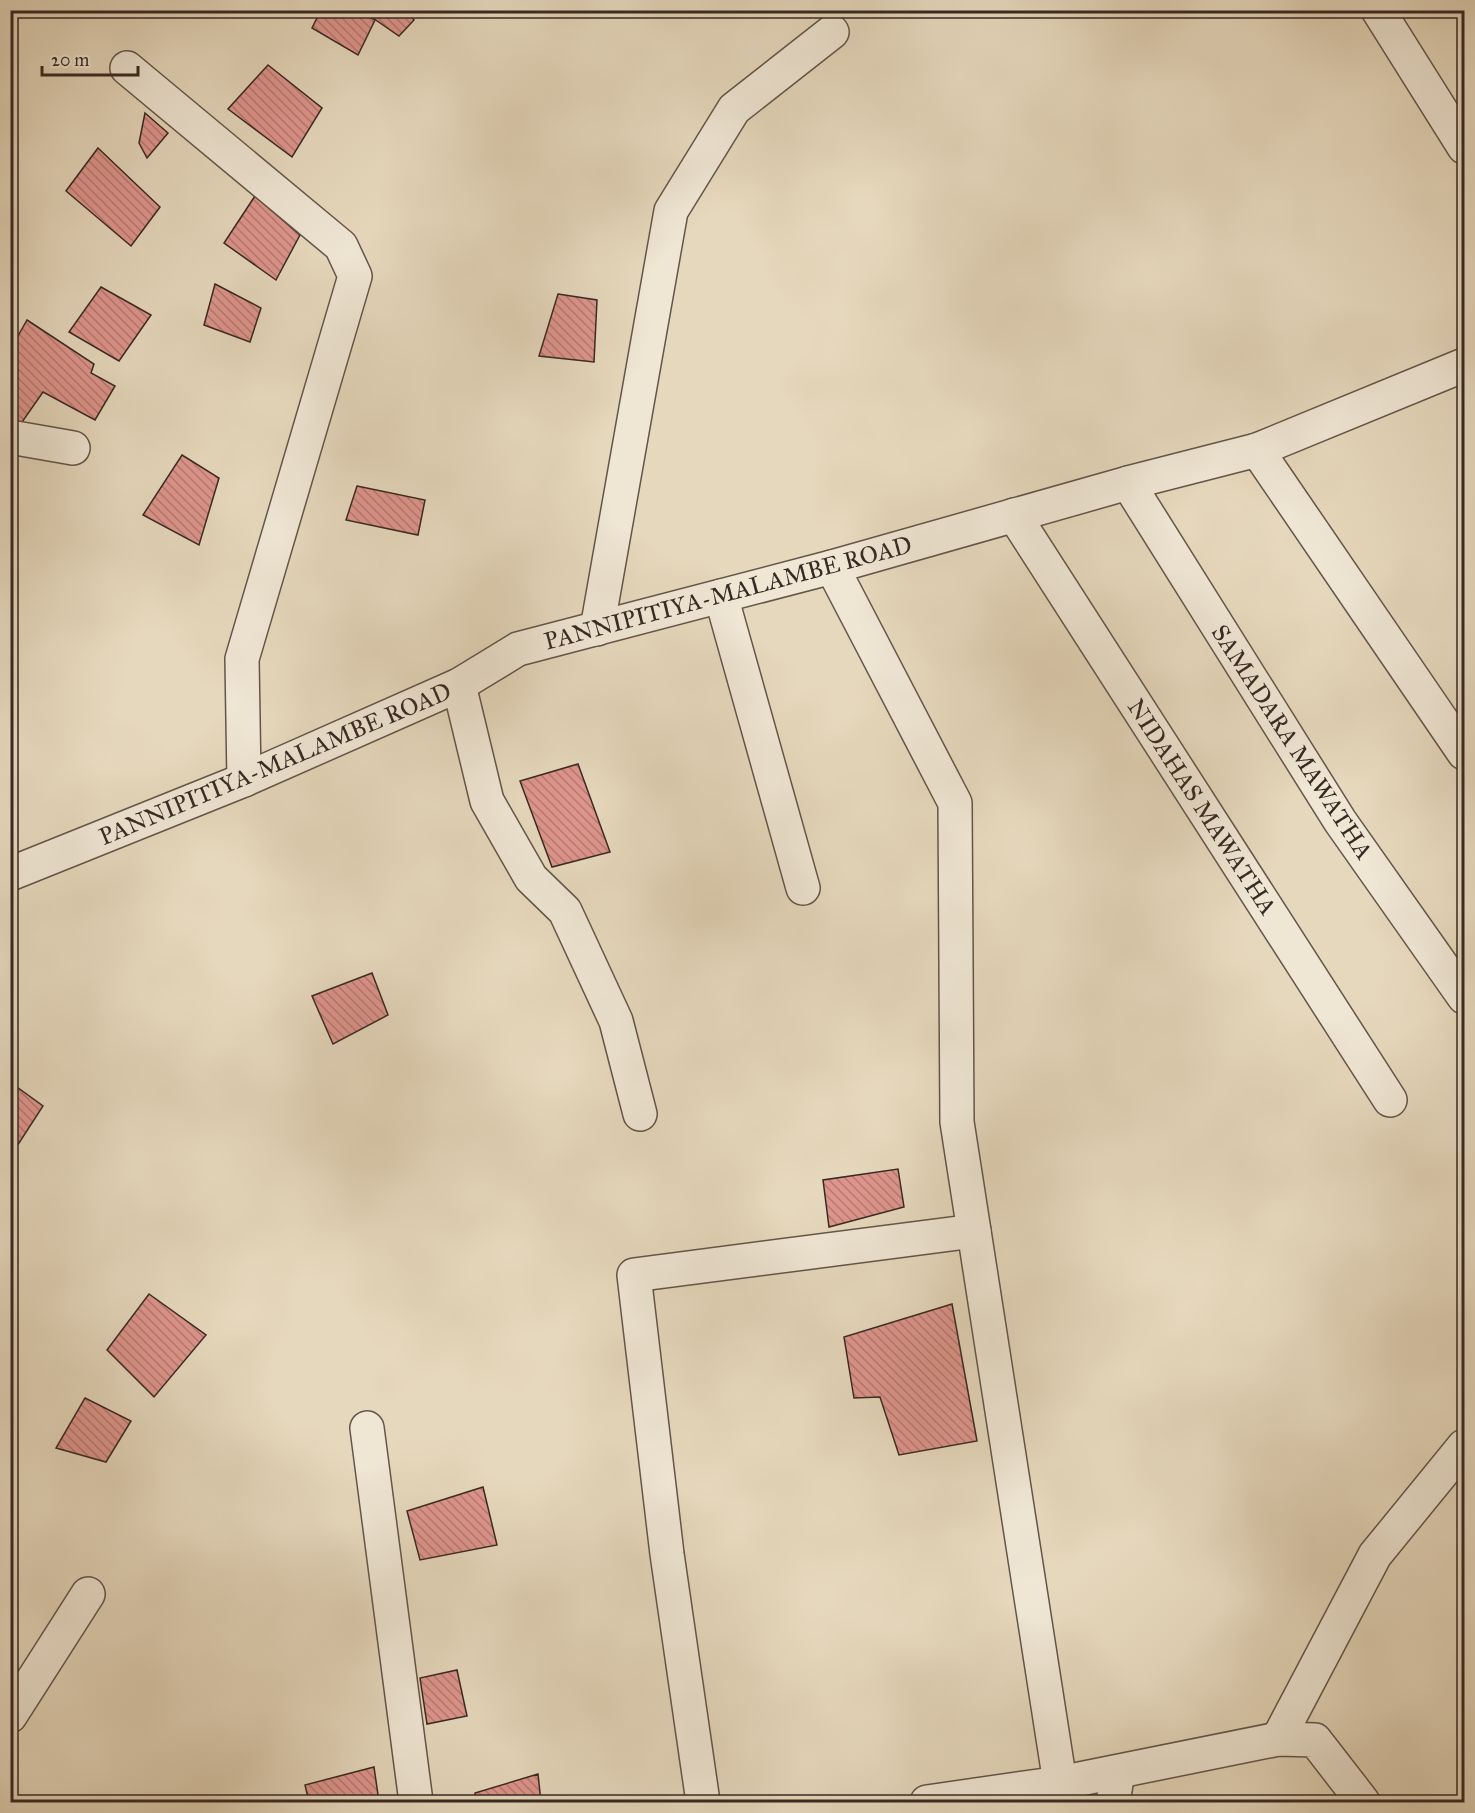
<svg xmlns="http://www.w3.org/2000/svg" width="1475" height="1813" viewBox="0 0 1475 1813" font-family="'IM FELL Great Primer',serif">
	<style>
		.building { fill: url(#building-back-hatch); stroke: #372924; stroke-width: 1.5 }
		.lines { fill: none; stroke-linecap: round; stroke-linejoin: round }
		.minor-casing { stroke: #63554a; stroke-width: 36 }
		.minor { stroke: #efe6d4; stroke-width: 33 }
		.labels { text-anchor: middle; stroke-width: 4.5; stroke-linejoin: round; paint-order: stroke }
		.street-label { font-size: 24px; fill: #372924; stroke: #efe6d4 }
	</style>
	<defs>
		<pattern id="building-back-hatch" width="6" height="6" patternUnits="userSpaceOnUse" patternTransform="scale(1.5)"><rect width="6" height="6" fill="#df958d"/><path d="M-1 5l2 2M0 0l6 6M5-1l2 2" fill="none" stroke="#b67a73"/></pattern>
	</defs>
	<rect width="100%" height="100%" fill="#e6d8bd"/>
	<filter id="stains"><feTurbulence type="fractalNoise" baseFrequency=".00333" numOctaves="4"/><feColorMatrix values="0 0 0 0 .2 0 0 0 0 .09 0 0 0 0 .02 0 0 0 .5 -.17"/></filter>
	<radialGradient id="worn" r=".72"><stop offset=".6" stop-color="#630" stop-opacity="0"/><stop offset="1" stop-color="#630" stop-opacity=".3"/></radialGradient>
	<g class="building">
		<path d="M 321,10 L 359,10 L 375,20 L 358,55 L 312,28 Z"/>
		<path d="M 371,10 L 407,10 L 414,20 L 399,36 L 367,14 Z"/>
		<path d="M 268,65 L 322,108 L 292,157 L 228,109 Z"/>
		<path d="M 145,113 L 168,133 L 147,158 L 139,143 Z"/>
		<path d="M 98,148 L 160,207 L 131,246 L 66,191 Z"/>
		<path d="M 255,196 L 300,235 L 276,280 L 224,243 Z"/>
		<path d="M 215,284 L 261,308 L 250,342 L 204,325 Z"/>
		<path d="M 101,287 L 151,315 L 119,361 L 69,332 Z"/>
		<path d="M 558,294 L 597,300 L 594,362 L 539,356 Z"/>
		<path d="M 27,320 L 94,364 L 91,373 L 115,386 L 95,420 L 43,392 L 20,425 L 10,418 L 10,350 Z"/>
		<path d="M 182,455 L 219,478 L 199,545 L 143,515 Z"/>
		<path d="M 357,486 L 425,500 L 418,535 L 346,520 Z"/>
		<path d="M 578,764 L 610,852 L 552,867 L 520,781 Z"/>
		<path d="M 372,973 L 388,1015 L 333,1044 L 312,996 Z"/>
		<path d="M 10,1082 L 43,1106 L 10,1157 Z"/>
		<path d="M 898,1169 L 904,1207 L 829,1227 L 823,1180 Z"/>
		<path d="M 149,1294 L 206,1335 L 154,1397 L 107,1350 Z"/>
		<path d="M 952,1304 L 977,1441 L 899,1455 L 880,1397 L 854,1398 L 844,1337 Z"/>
		<path d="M 85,1398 L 131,1421 L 106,1462 L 56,1448 Z"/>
		<path d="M 483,1487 L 497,1545 L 420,1560 L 407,1511 Z"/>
		<path d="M 457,1670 L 467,1716 L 427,1724 L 420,1678 Z"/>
		<path d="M 374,1767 L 379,1802 L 309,1802 L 305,1785 Z"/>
		<path d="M 538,1774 L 541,1802 L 476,1802 L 475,1793 Z"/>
	</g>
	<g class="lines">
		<g class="minor-casing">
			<g id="minor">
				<path d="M 1378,10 L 1464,147"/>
				<path d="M 127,68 L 341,246 L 355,276 L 242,659 L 244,780"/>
				<path d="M 10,437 L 73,448"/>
				<path d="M 1257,450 L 1464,753"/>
				<path d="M 1128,483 L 1340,821 L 1464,997"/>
				<path d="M 1014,515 L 1390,1100"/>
				<path d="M 832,567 L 955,803 L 957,1122 L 1060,1783"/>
				<path d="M 721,596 L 803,888"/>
				<path d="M 597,629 L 671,211 L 734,109 L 832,32"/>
				<path d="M 459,685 L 487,801 L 531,878 L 565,911 L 616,1021 L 640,1114"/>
				<path d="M 10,874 L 244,780 L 459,685 L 518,649 L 832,567 L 1128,483 L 1257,450 L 1464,365"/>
				<path d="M 367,1428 L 416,1802"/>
				<path d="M 10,1716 L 88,1594"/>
				<path d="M 1278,1739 L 1375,1555 L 1464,1446"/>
				<path d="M 703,1802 L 667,1554 L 634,1275 L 974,1231"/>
				<path d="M 927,1802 L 1060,1783 L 1278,1739 L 1315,1740 L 1363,1802"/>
				<path d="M 1113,1802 L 1118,1772"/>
			</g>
		</g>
		<use href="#minor" class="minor"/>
	</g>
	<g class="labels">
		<g class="street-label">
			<text transform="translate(728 593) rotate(-15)" y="8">PANNIPITIYA-MALAMBE ROAD</text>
			<text transform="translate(1292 742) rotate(57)" y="8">SAMADARA MAWATHA</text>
			<text transform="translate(275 764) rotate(-23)" y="8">PANNIPITIYA-MALAMBE ROAD</text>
			<text transform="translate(1202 807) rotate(57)" y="8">NIDAHAS MAWATHA</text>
		</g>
	</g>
	<rect width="1475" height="1813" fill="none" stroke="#e6d8bd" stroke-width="36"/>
	<rect x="12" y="12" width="1451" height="1789" fill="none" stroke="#372924" stroke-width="3"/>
	<rect x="18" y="18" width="1439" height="1777" fill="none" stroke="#372924" stroke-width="1.5"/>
	<path d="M42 66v9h96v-9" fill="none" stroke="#372924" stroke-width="3"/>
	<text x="51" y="66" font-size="18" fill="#372924" stroke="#efe6d4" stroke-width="4.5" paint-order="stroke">20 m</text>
	<rect width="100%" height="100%" filter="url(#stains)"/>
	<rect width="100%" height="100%" fill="url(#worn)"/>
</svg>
